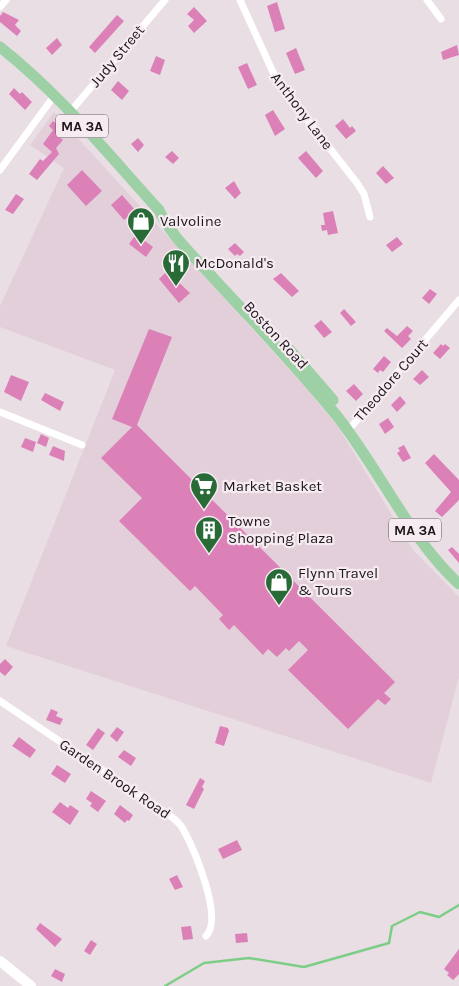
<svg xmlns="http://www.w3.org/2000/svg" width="459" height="986" viewBox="0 0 459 986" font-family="Karla,sans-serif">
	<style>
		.built { fill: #e2cfda }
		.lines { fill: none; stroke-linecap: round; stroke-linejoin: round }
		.stream { stroke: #7cce87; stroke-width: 2.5 }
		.building { fill: #db81b8 }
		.street { stroke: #fff; stroke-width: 7 }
		.secondary { stroke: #fff; stroke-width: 10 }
		.primary { stroke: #9dd0a5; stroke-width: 11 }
		.labels { text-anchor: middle; stroke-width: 4.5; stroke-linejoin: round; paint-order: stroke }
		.shield { fill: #f7ebf2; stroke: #5d575a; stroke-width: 1 }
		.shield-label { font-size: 14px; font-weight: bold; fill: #1b1719 }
		.street-label { font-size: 15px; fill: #1b1719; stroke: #f7ebf2 }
		.poi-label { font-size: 15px; fill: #1b1719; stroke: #f7ebf2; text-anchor: start }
	</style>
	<rect width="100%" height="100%" fill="#eadee5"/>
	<path class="built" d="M 54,112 L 307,389 L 338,427 L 414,551 L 459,597 L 459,677 L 431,783 L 6,646 L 115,370 L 0,327 L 0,306 L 64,168 L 30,145 Z"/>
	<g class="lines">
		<path class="stream" d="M 165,986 L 204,963 L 249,958 L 304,967 L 389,943 L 392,926 L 420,912 L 439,917 L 459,905"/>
	</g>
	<g class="building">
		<path d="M 277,2 L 285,29 L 275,32 L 267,6 Z"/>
		<path d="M 194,7 L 207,21 L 194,33 L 188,26 L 194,20 L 187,14 Z"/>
		<path d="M 3,12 L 19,20 L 15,25 L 21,31 L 17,36 L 0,22 L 0,16 Z"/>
		<path d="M 117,15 L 124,21 L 95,53 L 89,47 Z"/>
		<path d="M 57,38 L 62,45 L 52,55 L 46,48 Z"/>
		<path d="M 457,45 L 459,55 L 443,60 L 441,52 Z"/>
		<path d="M 296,48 L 305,70 L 295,74 L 286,53 Z"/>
		<path d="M 156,56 L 165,60 L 160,75 L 150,71 Z"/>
		<path d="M 247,63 L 257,85 L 248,89 L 238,67 Z"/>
		<path d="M 118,81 L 129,91 L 122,100 L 111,90 Z"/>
		<path d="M 14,88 L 20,94 L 22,92 L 32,102 L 25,110 L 9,94 Z"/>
		<path d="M 273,110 L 285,129 L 275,136 L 265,115 Z"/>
		<path d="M 343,119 L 350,128 L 352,126 L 356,131 L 346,139 L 335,126 Z"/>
		<path d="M 53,121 L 64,129 L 60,137 L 63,140 L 56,148 L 59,154 L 37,180 L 29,174 L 40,159 L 43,161 L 52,152 L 43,144 L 53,130 L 49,126 Z"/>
		<path d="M 138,138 L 144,145 L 138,152 L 131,144 Z"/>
		<path d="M 172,151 L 179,158 L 173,164 L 165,157 Z"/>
		<path d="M 306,151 L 323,171 L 316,178 L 298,158 Z"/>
		<path d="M 383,166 L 394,178 L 386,184 L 376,173 Z"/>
		<path d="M 82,170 L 102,191 L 86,206 L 67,185 Z"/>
		<path d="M 234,181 L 241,193 L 235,199 L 225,188 Z"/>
		<path d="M 16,194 L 24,199 L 13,214 L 5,210 Z"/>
		<path d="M 122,195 L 136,211 L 124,220 L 111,205 Z"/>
		<path d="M 333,211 L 338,233 L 328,235 L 327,230 L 322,231 L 321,225 L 325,225 L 323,213 Z"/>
		<path d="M 136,234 L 153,247 L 146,257 L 129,244 Z"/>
		<path d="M 397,237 L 403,244 L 392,252 L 386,245 Z"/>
		<path d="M 235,243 L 244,252 L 240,256 L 237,254 L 235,256 L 228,249 Z"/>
		<path d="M 167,271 L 190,293 L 179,303 L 159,279 Z"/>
		<path d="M 281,273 L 299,291 L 292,297 L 273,279 Z"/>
		<path d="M 430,289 L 437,294 L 429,304 L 422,298 Z"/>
		<path d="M 344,309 L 356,322 L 351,326 L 340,313 Z"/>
		<path d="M 321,320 L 332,332 L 324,338 L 314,326 Z"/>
		<path d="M 407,326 L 413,331 L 408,336 L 411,339 L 402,348 L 384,331 L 387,328 L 397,336 Z"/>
		<path d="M 149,329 L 172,337 L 137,425 L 395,682 L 384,693 L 391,699 L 385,705 L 378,699 L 348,729 L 288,670 L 308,650 L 299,641 L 289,651 L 286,648 L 277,657 L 268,649 L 263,655 L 234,625 L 229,630 L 219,619 L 223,615 L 195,586 L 190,591 L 119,521 L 142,498 L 101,458 L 132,427 L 112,419 Z"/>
		<path d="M 441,344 L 443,346 L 445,344 L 450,348 L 440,359 L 433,353 Z"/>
		<path d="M 384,356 L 391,362 L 383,372 L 380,370 L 378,373 L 373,369 Z"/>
		<path d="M 422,370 L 429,377 L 420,385 L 413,379 Z"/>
		<path d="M 11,375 L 29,382 L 21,401 L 4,392 Z"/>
		<path d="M 354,384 L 363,394 L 356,401 L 346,391 Z"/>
		<path d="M 45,393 L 64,402 L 60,411 L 41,400 Z"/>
		<path d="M 400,396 L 406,403 L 397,412 L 391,405 Z"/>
		<path d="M 388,418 L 394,427 L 385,434 L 379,424 Z"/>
		<path d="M 41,434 L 49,438 L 46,447 L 37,443 Z"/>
		<path d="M 25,438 L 36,442 L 33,452 L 21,447 Z"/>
		<path d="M 404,445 L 411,458 L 403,462 L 397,453 L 400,451 L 398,448 Z"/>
		<path d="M 53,446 L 65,451 L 64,461 L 49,455 Z"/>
		<path d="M 434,454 L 459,480 L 459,500 L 442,517 L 435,511 L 451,492 L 425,463 Z"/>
		<path d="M 452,547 L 459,554 L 459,563 L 448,550 Z"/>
		<path d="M 5,659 L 13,667 L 5,676 L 0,672 L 0,664 Z"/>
		<path d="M 51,709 L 58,712 L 56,716 L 63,719 L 60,725 L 46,720 Z"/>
		<path d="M 220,726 L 228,728 L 229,731 L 224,746 L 215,743 Z"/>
		<path d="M 117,727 L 124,732 L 117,742 L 110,736 Z"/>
		<path d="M 98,728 L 105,733 L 93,750 L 86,745 Z"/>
		<path d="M 19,737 L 36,750 L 30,758 L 12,746 Z"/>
		<path d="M 124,750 L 136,758 L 131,766 L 118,757 Z"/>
		<path d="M 57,765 L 71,774 L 65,783 L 51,774 Z"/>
		<path d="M 200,778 L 205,781 L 202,787 L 204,789 L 194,809 L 186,805 Z"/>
		<path d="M 91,791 L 106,801 L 98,812 L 90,806 L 92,803 L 86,799 Z"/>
		<path d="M 60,802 L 68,808 L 70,805 L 79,811 L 70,825 L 52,812 Z"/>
		<path d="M 120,805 L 133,815 L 129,821 L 127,820 L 125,823 L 114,814 Z"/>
		<path d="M 237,840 L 242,850 L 223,859 L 218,849 Z"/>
		<path d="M 177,875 L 183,887 L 175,890 L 169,879 Z"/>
		<path d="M 40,923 L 62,939 L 55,947 L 36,929 Z"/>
		<path d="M 191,926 L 193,939 L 183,940 L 181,927 Z"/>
		<path d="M 247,933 L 248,942 L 236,943 L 235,934 Z"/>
		<path d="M 91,940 L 97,944 L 90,955 L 84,951 Z"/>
		<path d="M 459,949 L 459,974 L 453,980 L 447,975 L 449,973 L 444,969 Z"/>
		<path d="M 55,969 L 65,974 L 62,982 L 51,976 Z"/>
	</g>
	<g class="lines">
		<g class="street">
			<path d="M 240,0 L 277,81 L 357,183 L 364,194 L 370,217"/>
			<path d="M 427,0 L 441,19"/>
			<path d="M 0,7 L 6,0"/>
			<path d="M 70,112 L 165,0"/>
			<path d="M 0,170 L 54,96"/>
			<path d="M 0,412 L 82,445"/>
			<path d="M 352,426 L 459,300"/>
			<path d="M 0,701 L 169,815 C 174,819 180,823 183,829 C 194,849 224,918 206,936"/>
		</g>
		<path class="secondary" d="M 0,961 L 31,986"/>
		<g class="primary">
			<path d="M 0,47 C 60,94 108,154 159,210 C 171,237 197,259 216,281 C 257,325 299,369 337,416 C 379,469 410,539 459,584"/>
			<path d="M 290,350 L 333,400"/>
		</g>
	</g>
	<defs>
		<g id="shop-pin" transform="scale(1.4375)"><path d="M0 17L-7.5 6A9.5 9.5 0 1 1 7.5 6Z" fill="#296b36" stroke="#f7ebf2"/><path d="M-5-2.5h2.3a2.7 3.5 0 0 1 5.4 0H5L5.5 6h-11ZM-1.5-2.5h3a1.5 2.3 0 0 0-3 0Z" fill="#fff"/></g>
		<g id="restaurant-pin" transform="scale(1.4375)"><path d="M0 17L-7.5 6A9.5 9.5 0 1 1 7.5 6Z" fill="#296b36" stroke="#f7ebf2"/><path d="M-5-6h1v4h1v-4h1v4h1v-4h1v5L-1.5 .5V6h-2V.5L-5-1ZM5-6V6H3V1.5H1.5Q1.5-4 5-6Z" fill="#fff"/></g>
		<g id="supermarket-pin" transform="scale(1.4375)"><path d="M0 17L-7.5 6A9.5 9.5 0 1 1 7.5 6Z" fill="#296b36" stroke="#f7ebf2"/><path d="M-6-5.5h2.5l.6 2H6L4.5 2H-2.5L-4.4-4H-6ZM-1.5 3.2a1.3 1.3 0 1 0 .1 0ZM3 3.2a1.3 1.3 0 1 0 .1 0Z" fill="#fff"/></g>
		<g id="building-pin" transform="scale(1.4375)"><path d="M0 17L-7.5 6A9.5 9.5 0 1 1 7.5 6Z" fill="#296b36" stroke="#f7ebf2"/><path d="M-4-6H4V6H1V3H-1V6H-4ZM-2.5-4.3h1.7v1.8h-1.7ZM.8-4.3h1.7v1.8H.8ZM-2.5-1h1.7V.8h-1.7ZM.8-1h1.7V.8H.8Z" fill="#fff"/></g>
	</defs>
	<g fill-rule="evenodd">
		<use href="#shop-pin" x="141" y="221"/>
		<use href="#restaurant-pin" x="176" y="263"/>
		<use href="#supermarket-pin" x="204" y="486"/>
		<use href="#building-pin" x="209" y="530"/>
		<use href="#shop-pin" x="279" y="582"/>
	</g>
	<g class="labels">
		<g class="shield">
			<rect x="56" y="114.5" width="52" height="23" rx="4"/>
			<rect x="389" y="518.5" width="52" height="23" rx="4"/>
		</g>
		<g class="shield-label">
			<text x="82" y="131">MA 3A</text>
			<text x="415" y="535">MA 3A</text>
		</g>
		<g class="street-label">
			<text transform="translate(117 56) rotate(-50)" y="5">Judy Street</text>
			<text transform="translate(302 111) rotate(53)" y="5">Anthony Lane</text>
			<text transform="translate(276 335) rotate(47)" y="5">Boston Road</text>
			<text transform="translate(391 380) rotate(-49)" y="5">Theodore Court</text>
			<text transform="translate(115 779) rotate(34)" y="5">Garden Brook Road</text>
		</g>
		<g class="poi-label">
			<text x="160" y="226">Valvoline</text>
			<text x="195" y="268">McDonald's</text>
			<text x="223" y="491">Market Basket</text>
			<text x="228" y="526">Towne<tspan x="228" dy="17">Shopping Plaza</tspan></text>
			<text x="298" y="578">Flynn Travel<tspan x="298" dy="17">&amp; Tours</tspan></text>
		</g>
	</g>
</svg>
